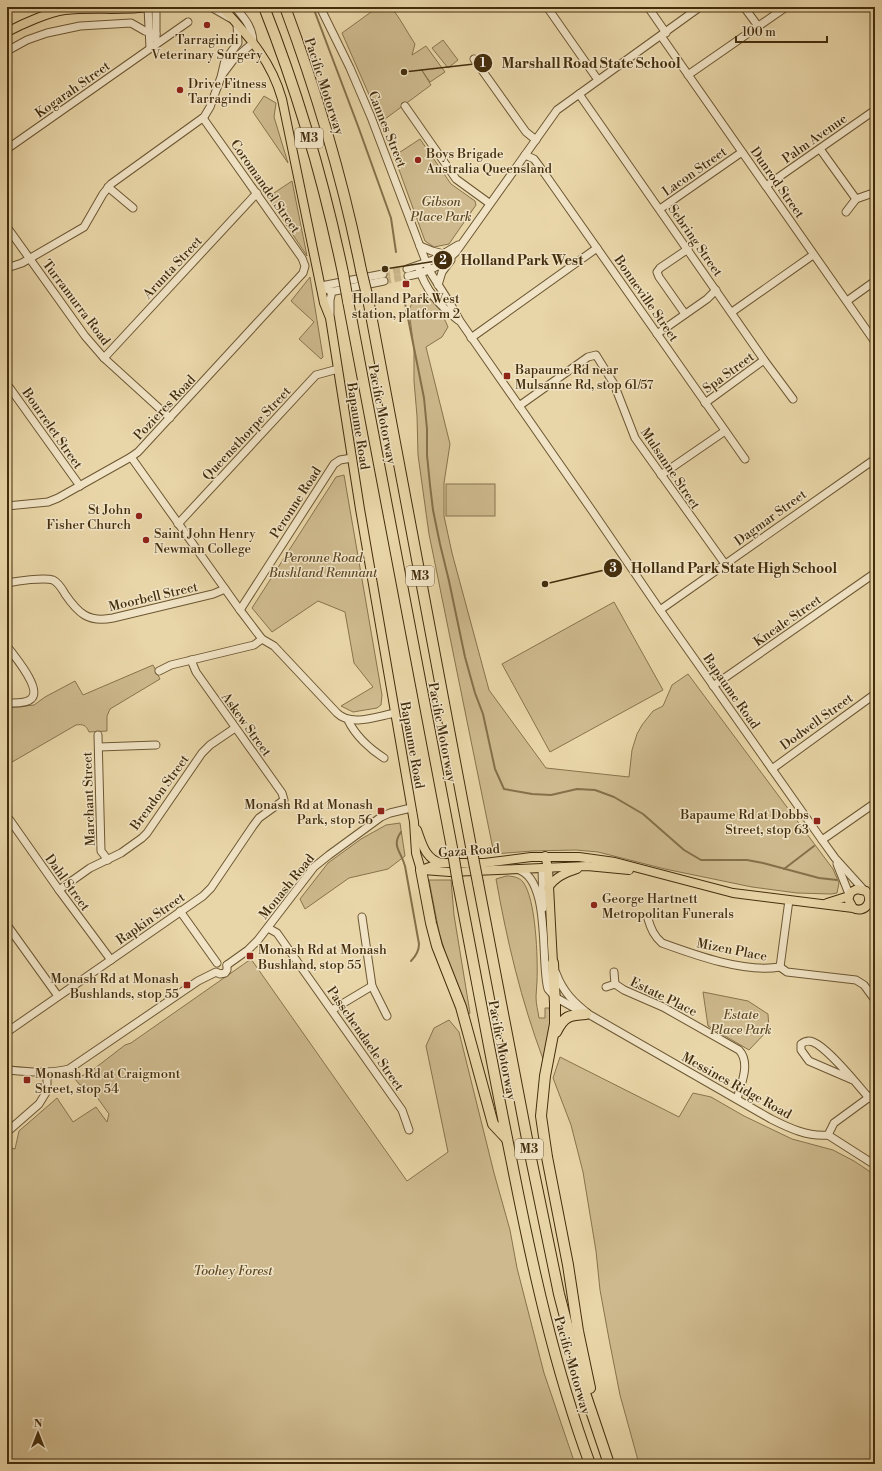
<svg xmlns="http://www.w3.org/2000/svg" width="882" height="1471" viewBox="0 0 882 1471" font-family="'Libre Bodoni',serif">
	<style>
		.green { fill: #cdb98d; stroke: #88734c }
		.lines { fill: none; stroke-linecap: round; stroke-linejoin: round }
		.stream { stroke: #85704a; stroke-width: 2 }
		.minor-tunnel { stroke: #c8b489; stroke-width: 7; stroke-dasharray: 7 3.5; stroke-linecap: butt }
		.minor-casing { stroke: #6c5733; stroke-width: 9 }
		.major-casing { stroke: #432d0c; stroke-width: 10 }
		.highway-casing { stroke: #432d0c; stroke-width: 12 }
		.minor { stroke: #f1e4c6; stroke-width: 7 }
		.major { stroke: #e9d6a8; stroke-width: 8 }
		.highway { stroke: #e9d6a8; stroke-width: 10 }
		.highway-bridge-casing { stroke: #432d0c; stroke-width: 12; stroke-linecap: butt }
		.highway-bridge { stroke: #e9d6a8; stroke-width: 10 }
		.poi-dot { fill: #8f2418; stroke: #f1e4c6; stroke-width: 1.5 }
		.labels { text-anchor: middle; stroke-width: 3; stroke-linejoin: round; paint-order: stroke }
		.shield { fill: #f1e4c6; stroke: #776444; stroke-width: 1 }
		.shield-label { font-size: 12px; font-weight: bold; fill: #432d0c }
		.poi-label { font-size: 13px; fill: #432d0c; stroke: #f1e4c6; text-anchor: start }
		.street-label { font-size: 13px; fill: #432d0c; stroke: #f1e4c6 }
		.park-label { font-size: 13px; font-style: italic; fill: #5f4926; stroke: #f1e4c6 }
		.leader { fill: none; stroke: #432d0c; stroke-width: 1.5 }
		.callout-dot { fill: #432d0c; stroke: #f1e4c6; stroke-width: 1.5 }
		.mark-label { font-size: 12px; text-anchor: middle; font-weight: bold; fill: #fff }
		.callout-label { font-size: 14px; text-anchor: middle; font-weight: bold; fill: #432d0c; stroke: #f1e4c6; stroke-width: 3; stroke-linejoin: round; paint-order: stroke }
	</style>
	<rect width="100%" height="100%" fill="#e9d6a8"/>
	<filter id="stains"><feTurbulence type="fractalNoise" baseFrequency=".005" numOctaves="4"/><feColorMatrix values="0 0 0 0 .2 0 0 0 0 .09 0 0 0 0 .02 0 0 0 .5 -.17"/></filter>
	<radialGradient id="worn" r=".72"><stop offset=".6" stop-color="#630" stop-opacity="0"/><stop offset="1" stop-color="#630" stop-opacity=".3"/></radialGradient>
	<g class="green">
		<path d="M 378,7 L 391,7 C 400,18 407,32 415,44 L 412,55 L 426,46 L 445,72 L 430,82 L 421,69 L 431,85 L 381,122 L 342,33 Z"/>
		<path d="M 443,40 L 458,60 L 448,68 L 432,48 Z"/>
		<path d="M 264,96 L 276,103 L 274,117 L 288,163 L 253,112 Z"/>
		<path d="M 420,139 L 451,184 L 475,201 L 476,205 L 449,244 L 434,247 L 425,241 L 394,156 Z"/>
		<path d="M 292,181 L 307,256 L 268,197 Z"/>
		<path d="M 310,277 L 323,357 L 321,359 L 299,339 L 314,322 L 291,301 Z"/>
		<path d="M 422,294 C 438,303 441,311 448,327 L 442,337 L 426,347 L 450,444 L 444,483 L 444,516 L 452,553 L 489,690 L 546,768 L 629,777 L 632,750 L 637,734 L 642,725 L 653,711 L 663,706 L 672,685 L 688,674 L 833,869 L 839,883 L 837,893 L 831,894 L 797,893 L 752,887 L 665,869 L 598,852 L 576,850 L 532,851 L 494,854 L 429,534 L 418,455 L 417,416 L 414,381 L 414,350 L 409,310 C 412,302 415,298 422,294 Z"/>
		<path d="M 344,475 L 382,695 L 381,705 L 377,708 L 353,712 L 341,706 L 373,687 L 354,663 L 345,612 L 318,601 L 272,632 L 252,608 L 336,477 Z"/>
		<rect x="446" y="484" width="49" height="32"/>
		<path d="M 614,602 L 663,690 L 550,752 L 502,664 Z"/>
		<path d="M 153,665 L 160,679 L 110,709 L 107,716 L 107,731 L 89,732 C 86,725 83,724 76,725 L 7,765 L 7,708 L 34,705 L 45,697 L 75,681 L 83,695 Z"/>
		<path d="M 400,823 L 405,856 L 388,869 L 349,878 L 305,909 L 300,899 L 328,863 L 361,839 L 386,825 Z"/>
		<path d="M 506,876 C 512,876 519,877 523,882 C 536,899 538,959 537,981 C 537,986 536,992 536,997 C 536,1004 538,1011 539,1018 L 545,1018 L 545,1008 L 549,1008 C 553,1026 547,1042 543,1059 C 521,1000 507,941 496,879 Z"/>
		<path d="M 429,880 L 451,880 L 454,915 L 470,1013 L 468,1015 L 448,962 L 439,932 Z"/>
		<path d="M 251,959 L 407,1181 L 448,1152 L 426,1046 L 434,1028 L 449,1020 L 459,1032 L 494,1173 L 510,1230 L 517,1268 L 544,1373 L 575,1464 L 7,1464 L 7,1147 L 15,1149 L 19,1131 L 57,1098 L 73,1122 L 96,1107 L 107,1122 L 109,1114 L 94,1093 L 79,1084 L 75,1079 L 90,1072 L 125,1045 L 131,1043 Z"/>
		<path d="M 703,992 L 748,1001 L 768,1014 L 769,1029 L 749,1050 L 708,1026 Z"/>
		<path d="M 560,1057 L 679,1117 L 693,1093 L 711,1097 L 744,1116 L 792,1139 L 833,1150 L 854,1161 L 875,1175 L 875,1416 C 869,1430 872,1449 872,1464 L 639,1464 L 620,1395 L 609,1339 L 600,1290 L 596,1251 L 583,1172 L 571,1125 L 553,1078 Z"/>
	</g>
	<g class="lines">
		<g class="stream">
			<path d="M 313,7 L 358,126 L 391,218 L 396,252"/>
			<path d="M 404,298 L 424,398 L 427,429 L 427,455 L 430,485 L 433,510 L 440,544 L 449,581 L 465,657 L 475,693 L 483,714 L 495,769 L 504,789 L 532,794 L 551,795 L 577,789 L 595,790 L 614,797 L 643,814 L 684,850 L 701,860 L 747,860 L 763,863 L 819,878 L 837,880"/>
			<path d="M 401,832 C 391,846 401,851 405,866 L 419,944 C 419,951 416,956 411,961"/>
			<path d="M 784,869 L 814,846"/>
		</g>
		<g class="minor-tunnel">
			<path d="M 383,274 L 407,269"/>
			<path d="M 384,281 L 408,276"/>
		</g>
		<g class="minor-casing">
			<g id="minor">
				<path d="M 148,7 L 150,48"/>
				<path d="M 156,7 L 156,39"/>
				<path d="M 211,7 L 230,18"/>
				<path d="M 320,7 L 350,68 L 371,117 L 429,270 L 451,305 L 460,321 L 593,512 L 660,610 L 822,840 L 835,858 L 863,889"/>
				<path d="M 547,7 L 598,80"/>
				<path d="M 648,7 L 666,33"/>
				<path d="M 744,7 L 758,26"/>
				<path d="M 661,36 L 875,342"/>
				<path d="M 7,51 L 27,40 L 47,33 L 80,26 L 131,23 L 145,31 L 156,34"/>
				<path d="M 474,59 L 526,132 L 536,140"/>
				<path d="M 222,75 L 234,59 L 253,43 C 253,27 244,18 235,7"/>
				<path d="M 688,75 L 786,7"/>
				<path d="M 579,94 L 764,360 L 793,399"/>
				<path d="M 405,106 L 456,179 L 489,203"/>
				<path d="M 7,149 L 188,22"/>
				<path d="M 820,149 L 856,199"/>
				<path d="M 525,155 L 534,159 L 540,167 L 745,459"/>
				<path d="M 766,186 L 875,110"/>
				<path d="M 108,187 L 133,208"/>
				<path d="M 660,209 L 742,152"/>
				<path d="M 846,212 L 856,199 L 873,193"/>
				<path d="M 7,227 L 85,336 L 104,358 L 170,418"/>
				<path d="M 420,246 L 432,251 L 444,254"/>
				<path d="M 418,266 C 426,291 438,304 458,320"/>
				<path d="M 7,268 L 22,263 L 84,227 L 103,194 L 111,184 L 204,117 L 210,107 L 221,77 L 225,60 L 238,43 L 237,24"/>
				<path d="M 407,269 L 433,260 L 458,245"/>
				<path d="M 408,276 C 425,273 443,265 456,252 L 557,110 L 700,7"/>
				<path d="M 438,285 L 442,272 L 451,260"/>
				<path d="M 321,286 L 330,291 L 335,291 L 384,281"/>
				<path d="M 321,286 L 383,274"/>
				<path d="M 847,301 L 875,281"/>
				<path d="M 732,312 L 813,255"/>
				<path d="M 685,314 L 659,277 L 657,272 L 660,268 L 688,249"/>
				<path d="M 330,316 L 330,300 L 332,291"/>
				<path d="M 657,334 L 707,299 L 716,290"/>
				<path d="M 471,338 L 597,248"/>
				<path d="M 104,358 L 257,193"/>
				<path d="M 7,384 L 80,486"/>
				<path d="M 705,403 L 764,360"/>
				<path d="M 519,406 L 588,357 L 596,355 L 614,384 L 635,438 L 725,564"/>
				<path d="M 131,457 L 240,610 L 262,639 L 274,646 L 337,713 C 351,727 378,716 395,713"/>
				<path d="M 661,475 L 725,431"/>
				<path d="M 7,506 L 48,502 L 58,498 L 131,457 L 138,452 L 303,273 L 305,266 L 302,258 L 203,118"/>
				<path d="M 178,524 L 316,375 L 338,369"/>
				<path d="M 7,583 C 17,581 44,577 53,580 C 59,583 62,589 65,594 C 78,613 88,623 113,618 L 213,594 L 225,589"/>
				<path d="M 240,610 L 334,464 L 340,460 L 352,458"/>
				<path d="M 660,610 L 875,459"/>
				<path d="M 7,646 C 14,656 43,689 31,699 C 26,704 13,703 7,703"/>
				<path d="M 159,671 L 171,665 L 254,645 L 262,639"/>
				<path d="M 713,686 L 875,573"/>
				<path d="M 348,720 C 355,735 370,749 384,758"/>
				<path d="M 98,735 L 101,851 L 108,860"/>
				<path d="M 99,747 L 156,745"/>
				<path d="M 772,769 L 875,694"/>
				<path d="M 7,816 L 59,890 L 111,960"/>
				<path d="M 822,840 L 875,803"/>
				<path d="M 837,864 L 849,894"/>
				<path d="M 542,868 L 543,908"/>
				<path d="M 516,869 C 552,876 540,964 548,989 L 555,997 L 578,1010"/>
				<path d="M 59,890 L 90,868 L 121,853 L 142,838 L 147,833 L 202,753 L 210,745 L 235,728"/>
				<path d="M 180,911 L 217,963"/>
				<path d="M 362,917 L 372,986 L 387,1016"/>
				<path d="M 648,919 C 651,929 654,936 662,943 C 695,955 744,973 780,967"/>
				<path d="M 7,925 L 58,996"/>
				<path d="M 268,928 L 277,933 L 402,1110 L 409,1130"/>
				<path d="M 227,965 L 248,950 L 258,940 L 314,867 L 329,855 L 381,817 L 390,813 L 411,808"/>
				<path d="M 780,967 L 787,972 L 856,980 L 864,985 L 875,1000"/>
				<path d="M 780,967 L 789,900"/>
				<path d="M 556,973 C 563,992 574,1003 590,1015 L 771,1119 C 789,1128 808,1137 828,1135 L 875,1165"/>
				<path d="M 615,984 L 624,990 L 663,1007 L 739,1050 C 751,1063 741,1084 737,1099"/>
				<path d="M 606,987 L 615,984 L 614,972"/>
				<path d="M 332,1010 L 372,986"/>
				<path d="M 7,1032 L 203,896 L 211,888 L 253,826 L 259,818 L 284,800 L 282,793 L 196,672 L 191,660"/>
				<path d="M 9,1070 C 29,1072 49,1074 69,1069 L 198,981 L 216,972 L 220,974 L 225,973 L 227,970 L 227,965"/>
				<path d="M 853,1080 L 809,1061 L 801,1050 L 801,1044 C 805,1041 808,1040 813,1042 C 828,1048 857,1084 869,1098"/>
				<path d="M 7,1132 L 39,1104 L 47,1091 L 47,1072"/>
				<path d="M 828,1135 L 834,1123 L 875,1093"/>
			</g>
		</g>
		<g class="major-casing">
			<g id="major">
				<path d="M 222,7 C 249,37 271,60 282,99 L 324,303 L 330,318 L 360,509 L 414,822 L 416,853 L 421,870"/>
				<path d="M 7,32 C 22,24 49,12 65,10 C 94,7 121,11 149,7"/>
				<path d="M 417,830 C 422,843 425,859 441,863"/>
				<path d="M 545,856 L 548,867 L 553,963"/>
				<path d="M 421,870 L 441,863 L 484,863 L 531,857 L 579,857 L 615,862 L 733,893 L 853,908 C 865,914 874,901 866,891 L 857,889 L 851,892 L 848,899 L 853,908"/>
				<path d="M 423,870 L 450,872 L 587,866 L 629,870"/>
				<path d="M 548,888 C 555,877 565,873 577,869"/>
				<path d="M 827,903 L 849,896"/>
			</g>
		</g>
		<g class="highway-casing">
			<g id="highway">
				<path d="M 264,7 C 298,93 324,182 343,273"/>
				<path d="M 285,7 C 317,93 343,180 361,270"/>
				<path d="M 368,299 L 472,852"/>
				<path d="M 348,301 L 453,853"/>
				<path d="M 421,870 L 431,923 L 437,946 L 461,1007 L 493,1124 L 507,1139"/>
				<path d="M 458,883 C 476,976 493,1070 512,1163 C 532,1265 554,1366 590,1464"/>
				<path d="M 478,883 L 528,1144 L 559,1294 L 584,1390 L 609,1464"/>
				<path d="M 553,963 L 555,1004 L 555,1024 L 545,1076 L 541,1116 L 547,1157 L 568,1265 L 578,1331 L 590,1388"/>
				<path d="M 556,1032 C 564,1016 569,1015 586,1014"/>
			</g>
		</g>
		<use href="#minor" class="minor"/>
		<use href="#major" class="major"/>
		<use href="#highway" class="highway"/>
		<g class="highway-bridge-casing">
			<g id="highway-bridge">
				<path d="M 361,270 L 368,299"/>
				<path d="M 343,273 L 348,301"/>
				<path d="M 472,852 L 478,883"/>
				<path d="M 453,853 L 458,883"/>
			</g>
		</g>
		<use href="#highway-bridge" class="highway-bridge"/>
	</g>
	<g class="poi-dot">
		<circle cx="207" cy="25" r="4"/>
		<circle cx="180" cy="90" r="4"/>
		<circle cx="418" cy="160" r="4"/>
		<rect x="402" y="280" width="8" height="8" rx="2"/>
		<rect x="503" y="372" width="8" height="8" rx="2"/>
		<circle cx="139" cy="516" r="4"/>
		<circle cx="146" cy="540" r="4"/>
		<rect x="377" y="807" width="8" height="8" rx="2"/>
		<rect x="813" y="817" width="8" height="8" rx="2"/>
		<circle cx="594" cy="905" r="4"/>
		<rect x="246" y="952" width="8" height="8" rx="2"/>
		<rect x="183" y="981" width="8" height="8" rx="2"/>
		<rect x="23" y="1076" width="8" height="8" rx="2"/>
	</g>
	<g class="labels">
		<g class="shield">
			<rect x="295" y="128" width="28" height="20" rx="3"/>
			<rect x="406" y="566" width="28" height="20" rx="3"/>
			<rect x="515" y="1139" width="28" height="20" rx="3"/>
		</g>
		<g class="shield-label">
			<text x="309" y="142">M3</text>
			<text x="420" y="580">M3</text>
			<text x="529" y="1153">M3</text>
		</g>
		<g class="poi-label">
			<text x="207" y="44" text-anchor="middle">Tarragindi<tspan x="207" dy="15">Veterinary Surgery</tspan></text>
			<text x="188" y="88">Drive Fitness<tspan x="188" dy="15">Tarragindi</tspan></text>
			<text x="426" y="158">Boys Brigade<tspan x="426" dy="15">Australia Queensland</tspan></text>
			<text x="406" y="303" text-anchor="middle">Holland Park West<tspan x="406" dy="15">station, platform 2</tspan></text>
			<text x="515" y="374">Bapaume Rd near<tspan x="515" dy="15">Mulsanne Rd, stop 61/57</tspan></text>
			<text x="131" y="514" text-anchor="end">St John<tspan x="131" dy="15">Fisher Church</tspan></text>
			<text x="154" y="538">Saint John Henry<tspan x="154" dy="15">Newman College</tspan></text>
			<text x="373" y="809" text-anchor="end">Monash Rd at Monash<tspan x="373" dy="15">Park, stop 56</tspan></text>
			<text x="809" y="819" text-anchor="end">Bapaume Rd at Dobbs<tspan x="809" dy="15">Street, stop 63</tspan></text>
			<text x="602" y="903">George Hartnett<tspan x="602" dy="15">Metropolitan Funerals</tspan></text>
			<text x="258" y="954">Monash Rd at Monash<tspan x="258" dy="15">Bushland, stop 55</tspan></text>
			<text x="179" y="983" text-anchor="end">Monash Rd at Monash<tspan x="179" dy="15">Bushlands, stop 55</tspan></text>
			<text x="35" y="1078">Monash Rd at Craigmont<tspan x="35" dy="15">Street, stop 54</tspan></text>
		</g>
		<g class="street-label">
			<text transform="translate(325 86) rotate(72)" y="5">Pacific Motorway</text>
			<text transform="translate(72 89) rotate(-35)" y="5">Kogarah Street</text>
			<text transform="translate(388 129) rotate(68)" y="5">Cannes Street</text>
			<text transform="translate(814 138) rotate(-35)" y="5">Palm Avenue</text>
			<text transform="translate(694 171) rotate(-35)" y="5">Lacon Street</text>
			<text transform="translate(778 182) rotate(55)" y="5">Dunrod Street</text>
			<text transform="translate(266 186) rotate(55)" y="5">Coromandel Street</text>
			<text transform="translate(696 240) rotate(55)" y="5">Sebring Street</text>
			<text transform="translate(172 267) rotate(-47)" y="5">Arunta Street</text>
			<text transform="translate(647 298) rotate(55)" y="5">Bonneville Street</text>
			<text transform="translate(77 302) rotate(53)" y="5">Turramurra Road</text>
			<text transform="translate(728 372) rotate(-36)" y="5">Spa Street</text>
			<text transform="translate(164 407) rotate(-47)" y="5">Pozieres Road</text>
			<text transform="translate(383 414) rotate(79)" y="5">Pacific Motorway</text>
			<text transform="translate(359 426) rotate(81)" y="5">Bapaume Road</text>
			<text transform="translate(53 428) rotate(55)" y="5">Bourrelet Street</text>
			<text transform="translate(246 433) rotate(-47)" y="5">Queensthorpe Street</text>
			<text transform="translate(671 468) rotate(56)" y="5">Mulsanne Street</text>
			<text transform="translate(295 502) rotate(-57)" y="5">Peronne Road</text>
			<text transform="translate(770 517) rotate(-36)" y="5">Dagmar Street</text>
			<text transform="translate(153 596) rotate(-13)" y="5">Moorbell Street</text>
			<text transform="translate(787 620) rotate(-35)" y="5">Kneale Street</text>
			<text transform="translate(732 691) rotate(55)" y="5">Bapaume Road</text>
			<text transform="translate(816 721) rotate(-36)" y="5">Dodwell Street</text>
			<text transform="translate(247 724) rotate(54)" y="5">Askew Street</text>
			<text transform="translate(443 732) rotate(79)" y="5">Pacific Motorway</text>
			<text transform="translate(413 745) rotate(80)" y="5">Bapaume Road</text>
			<text transform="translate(159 792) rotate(-54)" y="5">Brendon Street</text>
			<text transform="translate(88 799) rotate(-92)" y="5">Marchant Street</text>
			<text transform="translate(469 850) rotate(-4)" y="5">Gaza Road</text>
			<text transform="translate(68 882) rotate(54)" y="5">Dahl Street</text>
			<text transform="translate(286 886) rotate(-51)" y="5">Monash Road</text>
			<text transform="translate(150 918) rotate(-35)" y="5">Rapkin Street</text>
			<text transform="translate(732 949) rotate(11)" y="5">Mizen Place</text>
			<text transform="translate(664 996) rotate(26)" y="5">Estate Place</text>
			<text transform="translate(366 1038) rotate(55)" y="5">Passchendaele Street</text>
			<text transform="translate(503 1050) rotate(79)" y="5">Pacific Motorway</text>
			<text transform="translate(737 1085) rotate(29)" y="5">Messines Ridge Road</text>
			<text transform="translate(573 1365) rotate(74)" y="5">Pacific Motorway</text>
		</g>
		<g class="park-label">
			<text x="441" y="206">Gibson<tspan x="441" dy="15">Place Park</tspan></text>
			<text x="323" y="562">Peronne Road<tspan x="323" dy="15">Bushland Remnant</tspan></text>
			<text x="741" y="1019">Estate<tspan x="741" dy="15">Place Park</tspan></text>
			<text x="233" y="1275">Toohey Forest</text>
		</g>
	</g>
	<path class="leader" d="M404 72L483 63M385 269L443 260M545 584L613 568"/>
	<g class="callout-dot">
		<circle cx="404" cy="72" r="4"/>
		<circle cx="385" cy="269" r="4"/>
		<circle cx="545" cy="584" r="4"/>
		<circle cx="483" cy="63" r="10"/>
		<circle cx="443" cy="260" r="10"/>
		<circle cx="613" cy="568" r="10"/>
	</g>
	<g class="mark-label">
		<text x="483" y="67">1</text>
		<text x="443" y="264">2</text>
		<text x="613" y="572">3</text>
	</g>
	<g class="callout-label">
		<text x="591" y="68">Marshall Road State School</text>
		<text x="522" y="265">Holland Park West</text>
		<text x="734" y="573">Holland Park State High School</text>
	</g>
	<rect width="882" height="1471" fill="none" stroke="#e9d6a8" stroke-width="24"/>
	<rect x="8" y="8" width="866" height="1455" fill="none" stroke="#432d0c" stroke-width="2"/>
	<rect x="12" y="12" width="858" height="1447" fill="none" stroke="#432d0c"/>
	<g transform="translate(38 1433)" stroke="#f1e4c6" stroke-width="3" paint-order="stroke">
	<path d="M0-3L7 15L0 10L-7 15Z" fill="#432d0c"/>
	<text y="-6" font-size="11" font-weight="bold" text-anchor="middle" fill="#432d0c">N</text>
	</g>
	<path d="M736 36v6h91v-6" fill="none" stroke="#432d0c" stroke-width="2"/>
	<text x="742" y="36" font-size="12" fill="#432d0c" stroke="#f1e4c6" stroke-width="3" paint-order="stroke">100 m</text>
	<rect width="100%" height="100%" filter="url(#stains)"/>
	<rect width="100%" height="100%" fill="url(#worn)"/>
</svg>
